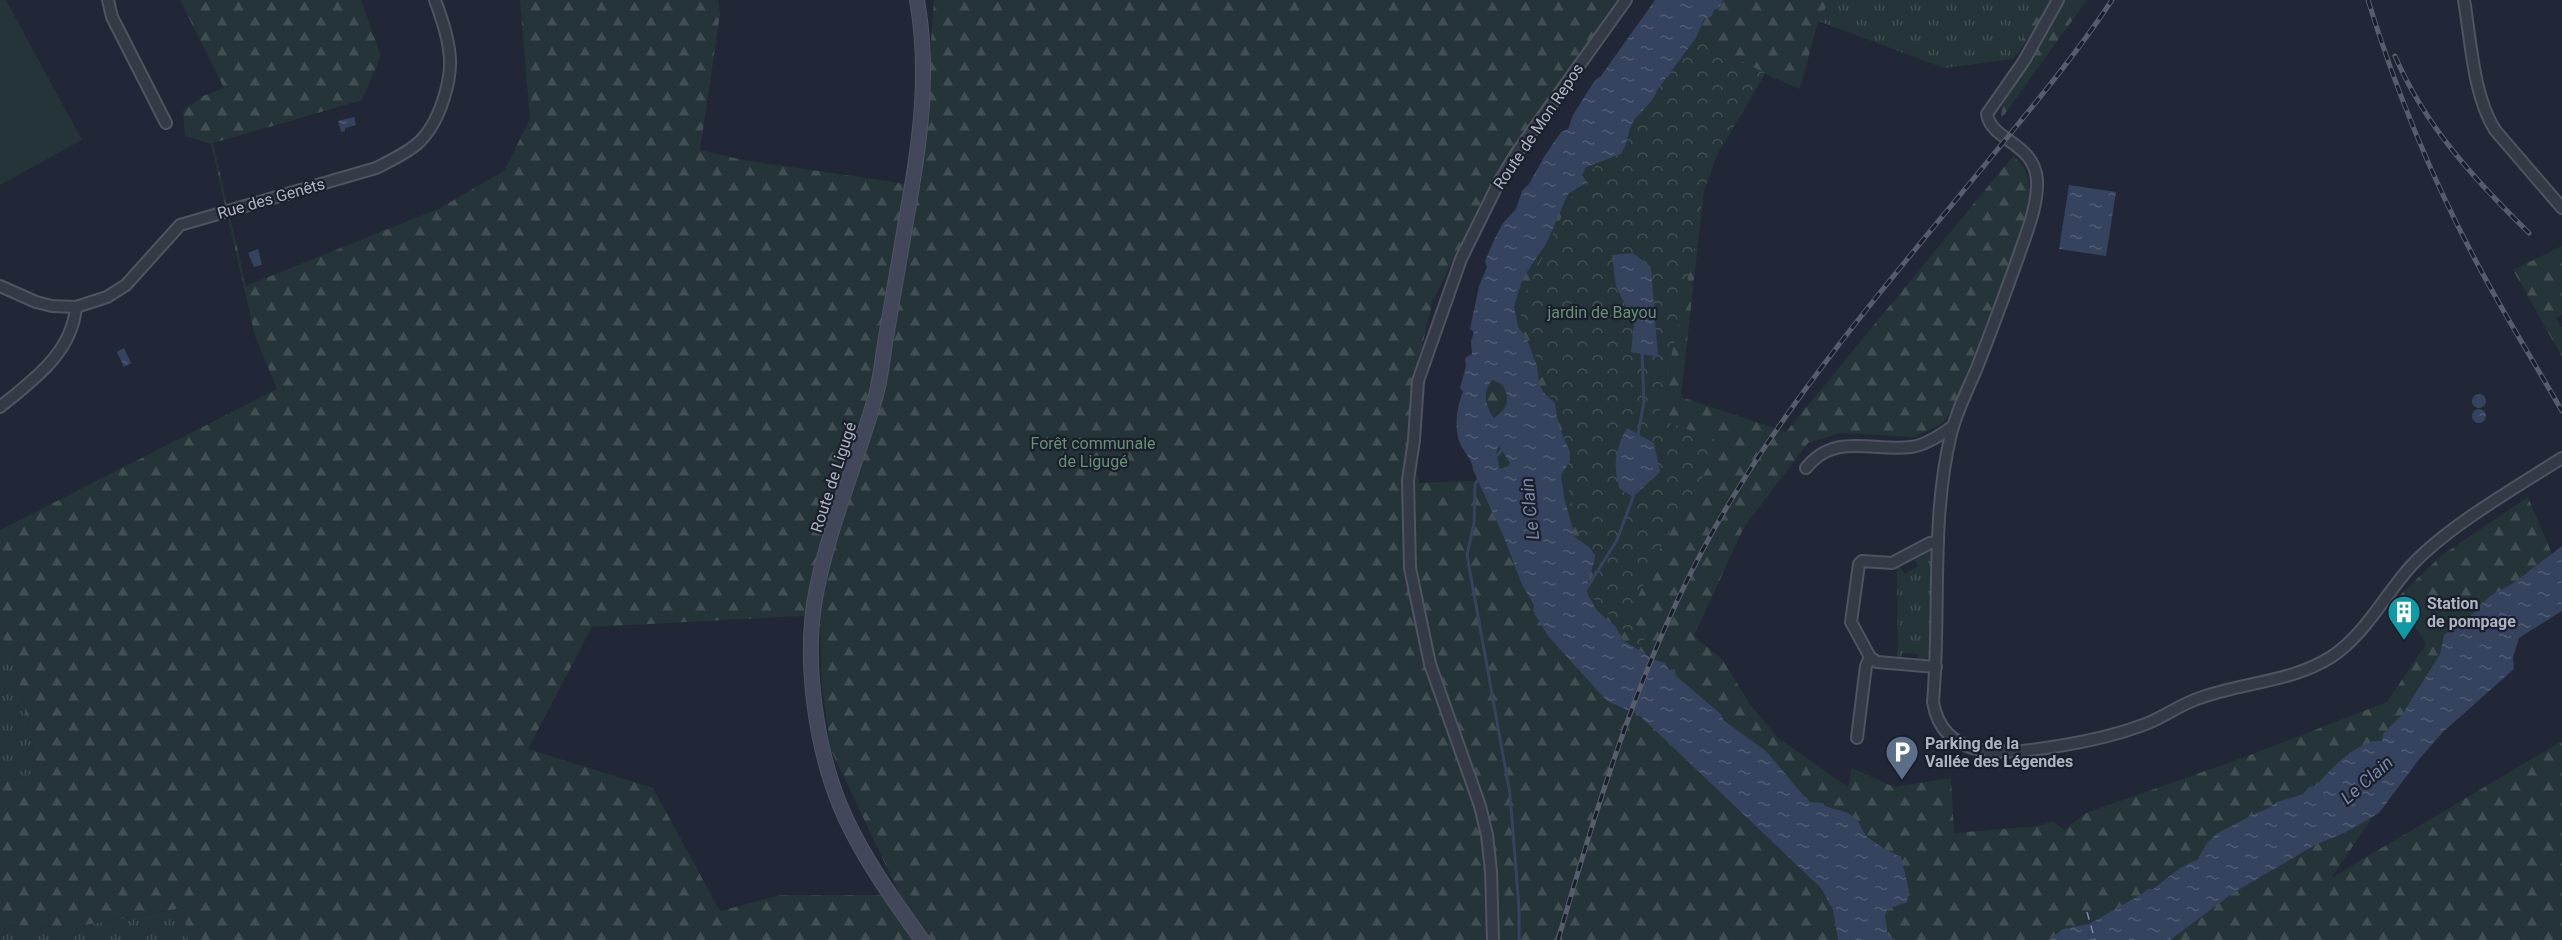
<svg xmlns="http://www.w3.org/2000/svg" width="2562" height="940" viewBox="0 0 2562 940" font-family="Roboto,sans-serif">
	<style>
		.grass { fill: url(#grass-tufts) }
		.forest { fill: url(#forest-firs); fill-rule: evenodd }
		.park { fill: url(#park-crowns) }
		.pitch { fill: #243438 }
		.water { fill: url(#water-ripples); fill-rule: evenodd }
		.lines { fill: none; stroke-linecap: round; stroke-linejoin: round }
		.stream { stroke: #36435e; stroke-width: 3 }
		.ferry { stroke: #7787aa; stroke-width: 1.5; stroke-dasharray: 8 6; stroke-linecap: butt }
		.street-casing { stroke: #4e5461; stroke-width: 14 }
		.secondary-casing { stroke: #4e5461; stroke-width: 16 }
		.street { stroke: #343a46; stroke-width: 10 }
		.secondary { stroke: #424859; stroke-width: 14 }
		.rail-casing { stroke: #565d6d; stroke-width: 5 }
		.rail { stroke: #1a1f2b; stroke-width: 3; stroke-dasharray: 9; stroke-linecap: butt }
		.labels { text-anchor: middle; stroke-width: 4.5; stroke-linejoin: round; paint-order: stroke }
		.street-label { font-size: 16px; fill: #aeb4c3; stroke: #1a1f2b }
		.park-label { font-size: 16px; fill: #679276; stroke: #1a1f2b }
		.poi-label { font-size: 16px; font-weight: bold; fill: #aeb4c3; stroke: #1a1f2b; text-anchor: start }
		.water-label { font-size: 18px; font-style: italic; fill: #7787aa; stroke: #1a1f2b }
	</style>
	<defs>
		<pattern id="grass-tufts" width="24" height="20" patternUnits="userSpaceOnUse" patternTransform="scale(1.5)"><rect width="24" height="20" fill="#243438"/><path d="M3 7l-1-3M5 7V3M7 7l1-3M15 17l-1-3M17 17v-4M19 17l1-3" fill="none" stroke="#414f53"/></pattern>
		<pattern id="forest-firs" width="22" height="20" patternUnits="userSpaceOnUse" patternTransform="scale(1.5)"><rect width="22" height="20" fill="#243438"/><path d="M5 1l3.5 6h-7zM16 11l3.5 6h-7z" fill="#414f53"/></pattern>
		<pattern id="park-crowns" width="20" height="18" patternUnits="userSpaceOnUse" patternTransform="scale(1.5)"><rect width="20" height="18" fill="#243438"/><path d="M2 6a3 3 0 1 1 6 0M12 15a3 3 0 1 1 6 0" fill="none" stroke="#414f53"/></pattern>
		<pattern id="water-ripples" width="26" height="14" patternUnits="userSpaceOnUse" patternTransform="scale(1.5)"><rect width="26" height="14" fill="#36435e"/><path d="M2 4q2-2 4 0t4 0M15 11q2-2 4 0t4 0" fill="none" stroke="#515c73"/></pattern>
	</defs>
	<rect width="100%" height="100%" fill="#212736"/>
	<g class="grass">
		<path d="M 1830,0 L 2040,0 L 2013,59 L 1944,68 L 1818,21 Z"/>
		<path d="M 1931,550 L 1931,656 L 1921,662 L 1918,661 L 1918,654 L 1902,653 L 1902,660 L 1898,660 L 1897,568 L 1900,567 L 1905,574 L 1918,566 L 1914,559 Z"/>
		<path d="M 0,633 L 14,656 L 38,772 L 0,783 Z"/>
		<path d="M 184,908 L 188,940 L 0,940 L 0,925 L 74,927 Z"/>
	</g>
	<g class="forest">
		<path d="M 180,0 L 361,0 L 381,56 L 362,100 L 213,143 L 246,286 L 438,209 L 504,171 L 530,119 L 520,0 L 718,0 L 720,14 L 700,150 L 743,160 L 921,186 L 934,0 L 1618,0 L 1500,168 L 1433,300 L 1412,388 L 1410,438 L 1419,483 L 1492,480 L 1478,389 L 1528,240 L 1707,0 L 1830,0 L 1818,21 L 1800,89 L 1765,74 L 1718,153 L 1704,190 L 1681,397 L 1786,432 L 2013,156 C 2033,171 2030,192 2029,215 L 1952,410 L 1942,424 L 1913,437 L 1840,433 L 1808,443 L 1744,527 L 1694,636 L 1722,659 L 1750,704 L 1777,737 L 1848,787 L 1852,768 L 1894,787 L 1951,778 L 1954,833 L 2039,826 L 2053,821 L 2064,830 L 2086,813 L 2245,757 L 2387,702 L 2426,644 L 2397,598 L 2442,555 L 2528,497 L 2552,554 L 2331,878 L 2562,741 L 2562,940 L 188,940 L 183,908 L 74,927 L 0,925 L 0,783 L 38,772 L 14,656 L 0,633 L 0,530 L 277,389 L 255,336 L 211,144 L 185,136 L 183,111 L 203,96 L 224,88 ZM 820,615 L 822,687 L 831,750 L 900,895 L 781,895 L 720,911 L 653,788 L 528,749 L 592,627 Z"/>
		<path d="M 2040,0 L 2052,0 L 2045,16 L 2013,59 Z"/>
		<path d="M 2065,0 L 2087,0 L 2001,119 L 2002,106 Z"/>
		<path d="M 2562,246 L 2562,315 L 2556,318 L 2562,328 L 2562,357 L 2513,270 Z"/>
	</g>
	<path class="park" d="M 1696,38 L 1765,73 L 1718,153 L 1704,190 L 1696,240 L 1658,419 L 1723,442 L 1662,545 L 1627,620 L 1645,638 L 1640,646 L 1591,596 L 1597,555 L 1579,538 L 1566,477 L 1562,428 L 1518,308 L 1570,199 Z"/>
	<path class="pitch" d="M 0,0 L 6,0 L 82,140 L 0,185 Z"/>
	<g class="water">
		<path d="M 1655,0 L 1723,0 L 1719,9 L 1714,10 L 1712,16 L 1704,19 L 1696,38 L 1657,90 C 1653,105 1637,112 1631,126 C 1627,135 1627,145 1621,154 L 1586,167 L 1582,175 L 1587,182 L 1568,194 L 1547,242 L 1523,278 L 1514,306 L 1518,327 L 1526,337 L 1537,366 L 1539,384 L 1543,392 L 1555,403 L 1559,427 L 1570,452 L 1570,461 L 1561,475 L 1564,497 L 1575,537 L 1589,547 L 1595,555 C 1594,567 1587,579 1587,591 C 1588,599 1594,601 1595,609 L 1616,627 L 1624,641 L 1653,659 L 1665,663 L 1669,670 L 1675,669 L 1676,676 L 1722,715 L 1723,720 L 1766,751 L 1809,802 L 1823,803 L 1825,806 L 1848,813 L 1857,820 L 1866,836 L 1884,849 L 1901,857 L 1909,890 L 1907,902 L 1888,909 L 1885,915 L 1888,936 L 1896,940 L 1838,940 L 1833,910 L 1821,888 L 1639,715 L 1607,701 L 1548,636 L 1533,611 L 1534,605 L 1522,585 L 1503,535 L 1473,470 C 1472,459 1468,458 1463,449 C 1453,435 1456,407 1463,392 L 1460,388 L 1466,366 L 1465,358 L 1472,354 L 1471,341 L 1474,332 L 1470,329 L 1479,286 L 1487,267 L 1485,261 L 1494,240 L 1503,223 L 1516,209 L 1522,191 L 1529,184 L 1544,157 L 1561,132 L 1568,129 L 1573,115 L 1595,80 L 1601,76 ZM 1492,380 L 1502,384 C 1511,399 1508,408 1494,418 C 1485,406 1482,391 1492,380 ZM 1499,446 L 1510,463 L 1508,466 L 1500,469 L 1496,453 Z"/>
		<path d="M 354,117 L 356,125 L 345,128 L 345,131 L 341,132 L 338,121 Z"/>
		<path d="M 2069,185 L 2116,192 L 2106,256 L 2059,249 Z"/>
		<path d="M 258,249 L 262,265 L 254,267 L 248,253 Z"/>
		<path d="M 1633,253 L 1651,267 L 1658,357 L 1631,352 L 1634,323 L 1616,286 L 1612,255 Z"/>
		<path d="M 124,348 L 131,363 L 124,367 L 117,352 Z"/>
		<circle cx="2479" cy="401" r="7"/>
		<circle cx="2479" cy="416" r="7"/>
		<path d="M 1627,428 L 1654,443 L 1660,472 L 1633,497 L 1619,488 C 1613,464 1615,449 1627,428 Z"/>
		<path d="M 2562,546 L 2562,611 L 2519,638 L 2513,658 L 2514,669 L 2443,732 L 2420,758 L 2379,813 L 2346,832 L 2315,845 L 2233,893 L 2170,940 L 2049,940 L 2063,929 L 2089,924 L 2142,894 L 2148,889 L 2153,889 L 2180,868 L 2198,859 L 2207,843 L 2216,834 L 2254,814 L 2269,808 L 2277,802 L 2303,794 L 2309,787 L 2316,786 C 2328,771 2361,737 2382,741 L 2383,734 L 2402,715 L 2440,654 L 2444,635 L 2470,617 L 2490,596 L 2515,582 Z"/>
	</g>
	<g class="lines">
		<g class="stream">
			<path d="M 1638,434 L 1644,402 L 1642,354"/>
			<path d="M 1495,458 L 1504,447"/>
			<path d="M 1480,478 L 1475,484 L 1474,523 L 1467,555 L 1510,794 L 1519,908 L 1519,940"/>
			<path d="M 1587,588 L 1617,540 L 1633,497"/>
		</g>
		<path class="ferry" d="M 2087,912 L 2095,940"/>
		<g class="street-casing">
			<g id="street">
				<path d="M 108,0 L 112,17 L 166,123"/>
				<path d="M 2058,0 L 2024,61 L 1987,114 C 1991,141 2034,142 2037,180 C 2038,206 2027,231 2019,255 C 2005,294 1991,332 1976,370 C 1967,391 1956,413 1951,434 C 1930,521 1941,613 1933,702 C 1943,762 2007,754 2052,747 C 2085,742 2118,735 2148,723 C 2165,716 2180,705 2197,699 C 2241,682 2290,683 2331,657 C 2365,635 2384,596 2411,566 C 2448,526 2515,488 2562,458"/>
				<path d="M 2464,0 C 2471,41 2473,95 2495,130 L 2562,208"/>
				<path d="M 0,286 L 36,302 L 52,306 L 76,307 L 107,297 L 126,285 L 180,225 L 376,168 C 390,161 405,154 417,144 C 439,125 454,78 449,50 C 447,33 441,16 435,0"/>
				<path d="M 0,407 C 33,380 72,353 76,307"/>
				<path d="M 1806,468 C 1835,432 1872,452 1911,447 C 1926,445 1941,435 1953,426"/>
				<path d="M 1936,667 L 1877,662 L 1870,657 L 1851,622 L 1859,564 L 1862,561 L 1892,563 L 1930,543 L 1938,542"/>
				<path d="M 1857,738 L 1866,666 L 1870,657"/>
				<path d="M 1493,940 L 1491,871 L 1487,835 L 1480,806 L 1430,664 L 1410,568 L 1408,480 L 1414,440 L 1418,381 L 1461,259 L 1499,182 L 1518,151 L 1626,0"/>
			</g>
		</g>
		<g class="secondary-casing">
			<path id="secondary" d="M 917,0 C 930,72 920,144 907,215 C 900,256 893,296 886,337 C 883,356 881,376 876,395 C 858,458 830,524 817,588 C 802,658 816,755 846,819 C 866,862 895,902 922,940"/>
		</g>
		<use href="#street" class="street"/>
		<use href="#secondary" class="secondary"/>
		<g class="rail-casing">
			<g id="rail">
				<path d="M 2368,0 C 2396,91 2433,181 2478,265 C 2504,314 2534,362 2562,411"/>
				<path d="M 2395,56 C 2425,126 2475,180 2529,233"/>
				<path d="M 1558,940 C 1604,782 1652,624 1741,484 C 1815,365 1909,258 1997,150 C 2037,101 2077,53 2112,0"/>
			</g>
		</g>
		<use href="#rail" class="rail"/>
	</g>
	<defs>
		<g id="building-pin" transform="scale(1.725)"><path d="M0 17L-7.5 6A9.5 9.5 0 1 1 7.5 6Z" fill="#0f9aa8" stroke="#1a1f2b"/><path d="M-4-6H4V6H1V3H-1V6H-4ZM-2.5-4.3h1.7v1.8h-1.7ZM.8-4.3h1.7v1.8H.8ZM-2.5-1h1.7V.8h-1.7ZM.8-1h1.7V.8H.8Z" fill="#fff"/></g>
		<g id="parking-pin" transform="scale(1.725)"><path d="M0 17L-7.5 6A9.5 9.5 0 1 1 7.5 6Z" fill="#5c6f8a" stroke="#1a1f2b"/><path d="M-3.5-5.5H1a3.5 3.5 0 0 1 0 7H-1V5.5H-3.5ZM-1-3.4V-.6H.8a1.4 1.4 0 0 0 0-2.8Z" fill="#fff"/></g>
	</defs>
	<g fill-rule="evenodd">
		<use href="#building-pin" x="2404" y="612"/>
		<use href="#parking-pin" x="1902" y="752"/>
	</g>
	<g class="labels">
		<g class="street-label">
			<text transform="translate(1538 126) rotate(-56)" y="6">Route de Mon Repos</text>
			<text transform="translate(271 198) rotate(-16)" y="6">Rue des Genêts</text>
			<text transform="translate(833 477) rotate(-72)" y="6">Route de Ligugé</text>
		</g>
		<g class="park-label">
			<text x="1602" y="318">jardin de Bayou</text>
			<text x="1093" y="449">Forêt communale<tspan x="1093" dy="18">de Ligugé</tspan></text>
		</g>
		<g class="poi-label">
			<text x="2427" y="609">Station<tspan x="2427" dy="18">de pompage</tspan></text>
			<text x="1925" y="749">Parking de la<tspan x="1925" dy="18">Vallée des Légendes</tspan></text>
		</g>
		<g class="water-label">
			<text transform="translate(1530 509) rotate(-96)" y="6">Le Clain</text>
			<text transform="translate(2367 780) rotate(-41)" y="6">Le Clain</text>
		</g>
	</g>
</svg>
